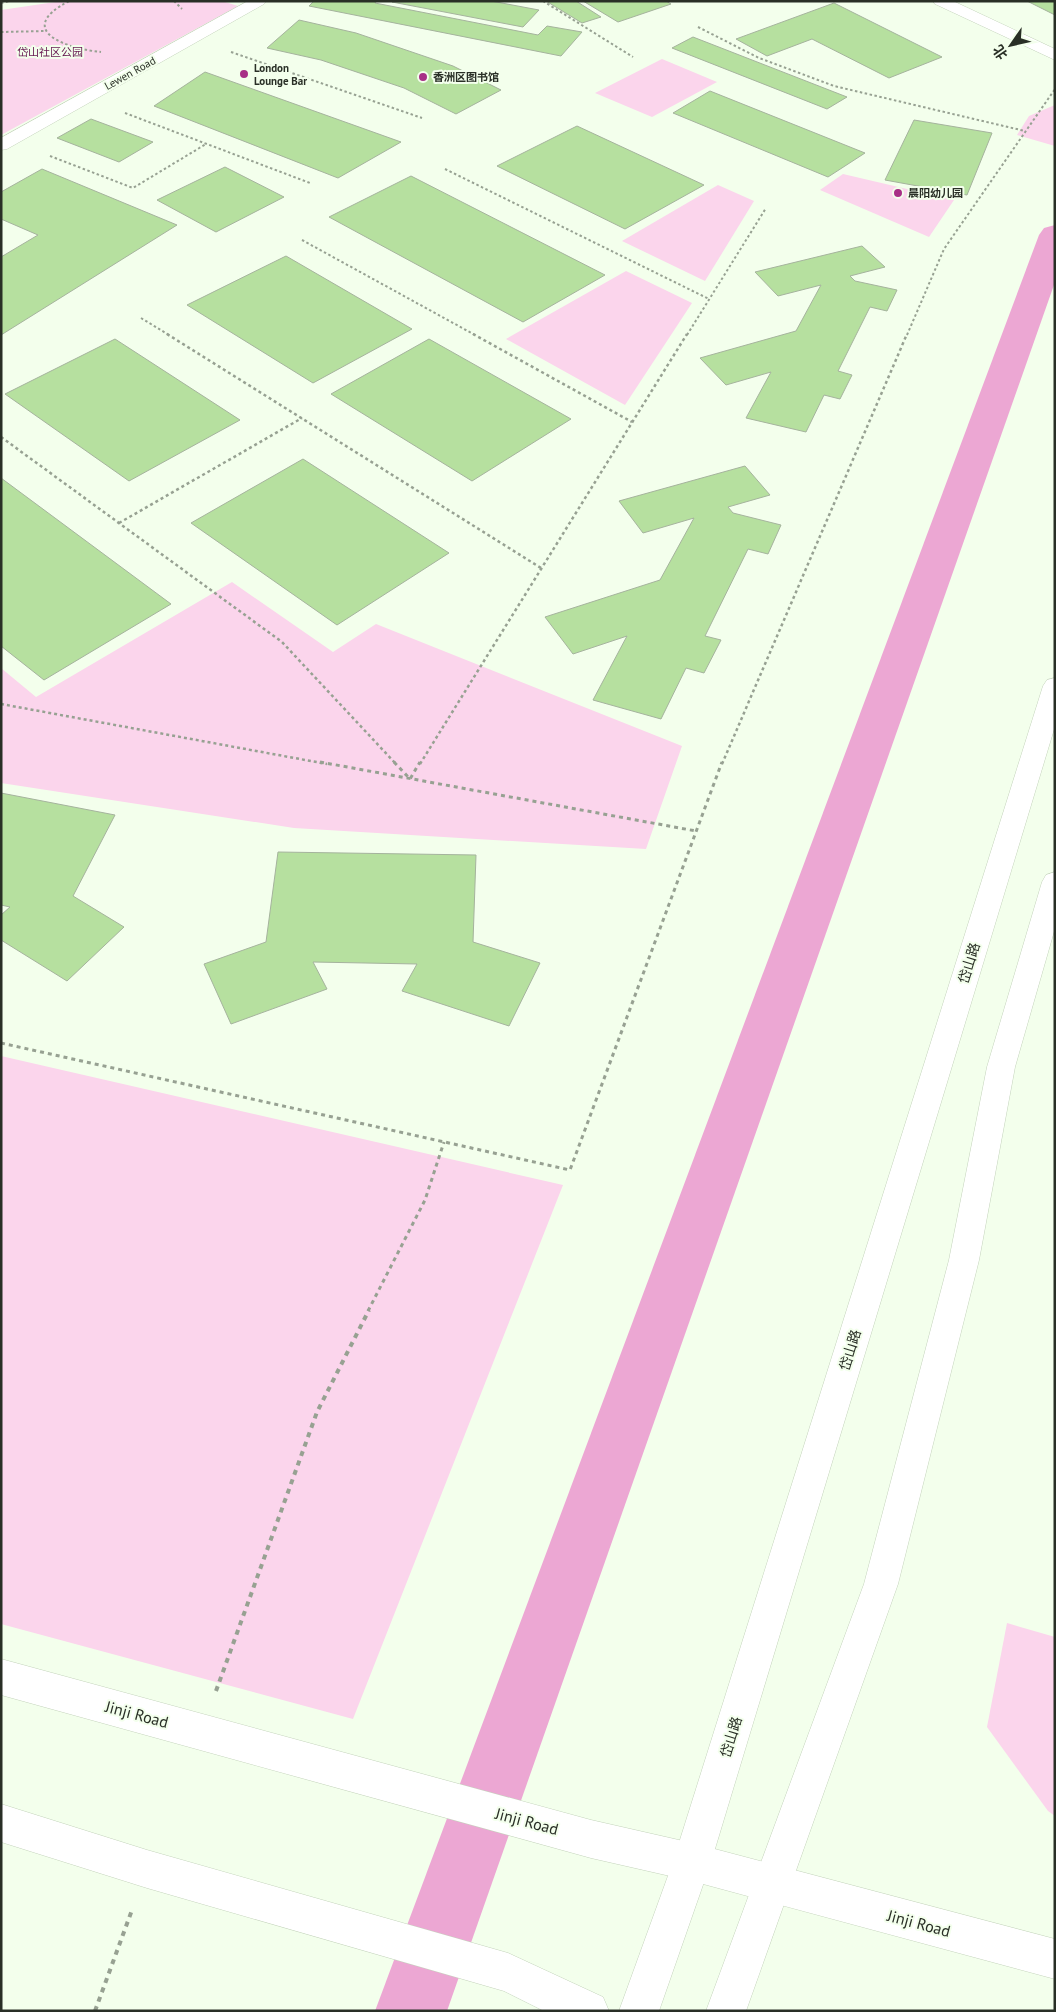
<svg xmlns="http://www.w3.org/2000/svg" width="1056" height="2012" viewBox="0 0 1056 2012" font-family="'PT Sans','Noto Sans SC',sans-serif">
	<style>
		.green { fill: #fbd5ec }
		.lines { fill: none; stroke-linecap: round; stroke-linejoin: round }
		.canal { fill: #eca7d3; fill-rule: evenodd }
		.building { fill: #b6e09f; stroke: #a5b39d }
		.minor-casing { stroke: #c4d3bc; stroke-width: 1 }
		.major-casing { stroke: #c4d3bc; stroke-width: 1 }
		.path-far3 { stroke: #97a192; stroke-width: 2; stroke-dasharray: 2.5 2.5; stroke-linecap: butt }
		.path-far2 { stroke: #97a192; stroke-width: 2.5; stroke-dasharray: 3 3; stroke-linecap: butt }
		.path-far1 { stroke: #97a192; stroke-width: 3; stroke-dasharray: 4 4; stroke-linecap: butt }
		.path { stroke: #97a192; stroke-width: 4; stroke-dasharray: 5 5; stroke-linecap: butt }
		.minor { fill: #fff; fill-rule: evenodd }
		.major { fill: #fff; fill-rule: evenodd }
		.poi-dot { fill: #a72f86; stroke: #f3ffec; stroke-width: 2 }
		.labels { text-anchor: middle; stroke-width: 4; stroke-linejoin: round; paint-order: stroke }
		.far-park-label { font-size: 11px; fill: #661851; stroke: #f3ffec }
		.far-poi-label { font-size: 11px; font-weight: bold; fill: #292f26; stroke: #f3ffec; text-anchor: start }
		.far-street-label { font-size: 11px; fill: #292f26; stroke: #f3ffec }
		.street-label { font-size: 14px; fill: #292f26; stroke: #f3ffec }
		.near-street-label { font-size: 16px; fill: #292f26; stroke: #f3ffec }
	</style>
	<rect width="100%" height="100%" fill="#f3ffec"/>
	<g class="green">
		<path d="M 62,1 L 222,1 L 238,6 L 1,135 L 1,10 Z"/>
		<path d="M 662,59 L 717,82 L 652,117 L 595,93 Z"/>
		<path d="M 1055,105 L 1055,146 L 1017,135 L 1029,116 Z"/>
		<path d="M 843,174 L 954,200 L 929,237 L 820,190 Z"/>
		<path d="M 718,185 L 754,201 L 705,281 L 622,241 Z"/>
		<path d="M 626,271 L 692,303 L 625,405 L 506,339 Z"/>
		<path d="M 232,582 L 333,652 L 376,624 L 682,746 L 646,849 L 294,828 L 1,783 L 1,668 L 36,697 Z"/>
		<path d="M 1,1056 L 563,1185 L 353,1719 L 1,1624 Z"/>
		<path d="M 1007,1623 L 1055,1637 L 1055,1816 L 1048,1811 L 987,1727 Z"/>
	</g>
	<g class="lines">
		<path class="canal" d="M 1055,225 L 1055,282 L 447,2011 L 375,2011 L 1039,235 L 1044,228 Z"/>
	</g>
	<g class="building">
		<path d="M 314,1 L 376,1 L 375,3 L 538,35 L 547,26 L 582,32 L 561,56 L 309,6 Z"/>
		<path d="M 491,1 L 539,10 L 523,27 L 392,2 Z"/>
		<path d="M 546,1 L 576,1 L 601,17 L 582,23 Z"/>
		<path d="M 583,1 L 666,1 L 671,4 L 618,22 Z"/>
		<path d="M 1027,1 L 1055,1 L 1055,15 Z"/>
		<path d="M 834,3 L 942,57 L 889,78 L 812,39 L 767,56 L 736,39 Z"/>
		<path d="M 299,20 L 356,33 L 453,66 L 501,90 L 456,114 L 404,88 L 321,60 L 267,48 Z"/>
		<path d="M 693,37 L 847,97 L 827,109 L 672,48 Z"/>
		<path d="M 205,72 L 401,142 L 338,178 L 154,106 Z"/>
		<path d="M 710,91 L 865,153 L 828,177 L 673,113 Z"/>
		<path d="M 91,119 L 153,142 L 119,162 L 57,138 Z"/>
		<path d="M 914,120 L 992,133 L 967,195 L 885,180 Z"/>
		<path d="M 577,126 L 704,185 L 625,229 L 497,166 Z"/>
		<path d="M 225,167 L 284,197 L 216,232 L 157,200 Z"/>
		<path d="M 42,169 L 177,225 L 1,335 L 1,257 L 38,235 L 1,219 L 1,192 Z"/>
		<path d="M 411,176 L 605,275 L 523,322 L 329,217 Z"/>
		<path d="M 862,246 L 885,267 L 850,276 L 855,281 L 897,290 L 887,311 L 870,307 L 838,371 L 852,375 L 840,399 L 824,395 L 806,432 L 746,418 L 771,372 L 726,385 L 700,358 L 796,331 L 821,285 L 778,296 L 755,272 Z"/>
		<path d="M 286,256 L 412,329 L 313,383 L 187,305 Z"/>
		<path d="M 115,339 L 240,420 L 129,481 L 5,394 Z"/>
		<path d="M 429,339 L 571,419 L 472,481 L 331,394 Z"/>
		<path d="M 303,459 L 449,553 L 337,625 L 191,523 Z"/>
		<path d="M 745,466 L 770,495 L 728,507 L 733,513 L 781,525 L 768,554 L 748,549 L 705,636 L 721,640 L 704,673 L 686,668 L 661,719 L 593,700 L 627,636 L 573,654 L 545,617 L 660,580 L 694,518 L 643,533 L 619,501 Z"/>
		<path d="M 1,478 L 171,604 L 44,680 L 1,646 Z"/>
		<path d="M 1,793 L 115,815 L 73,896 L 124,927 L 67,981 L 1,940 L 1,915 L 10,907 L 1,905 Z"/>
		<path d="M 278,852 L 476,855 L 473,942 L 540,963 L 509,1026 L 402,991 L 417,964 L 313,962 L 327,989 L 231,1024 L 204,964 L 266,942 Z"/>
	</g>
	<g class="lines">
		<g class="minor-casing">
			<g id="minor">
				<path d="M 248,1 L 266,1 L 264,4 L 7,149 L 1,150 L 1,138 Z"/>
				<path d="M 933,1 L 953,1 L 1055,49 L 1055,60 L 935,4 Z"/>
				<path d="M 1055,678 L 1055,726 L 711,1862 L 659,2011 L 619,2011 L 673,1862 L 1043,686 L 1047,680 Z"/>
				<path d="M 1055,872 L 1055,928 L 1015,1067 L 979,1260 L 898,1584 L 746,2011 L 706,2011 L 864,1584 L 949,1260 L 987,1067 L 1042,882 L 1046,875 Z"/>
			</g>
		</g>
		<g class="major-casing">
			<g id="major">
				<path d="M 1,1659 L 591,1820 L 692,1843 L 1055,1939 L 1055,1979 L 692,1881 L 591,1858 L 1,1695 Z"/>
				<path d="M 1,1804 L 147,1850 L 508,1953 L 603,1997 L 609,2011 L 544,2011 L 504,1991 L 147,1888 L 1,1842 Z"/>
			</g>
		</g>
		<g class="path-far3">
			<path d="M 69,1 C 12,31 69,49 101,52"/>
			<path d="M 174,1 L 182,9"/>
			<path d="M 543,1 L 633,57"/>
			<path d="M 1,3 L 10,1"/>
			<path d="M 698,27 L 759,58 L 834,86 L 1025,131"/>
			<path d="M 1,32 L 46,31"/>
			<path d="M 231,52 L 422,118"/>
			<path d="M 125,113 L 310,183"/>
			<path d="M 50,156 L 133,188 L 206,144"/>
			<path d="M 445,169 L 709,299"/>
			<path d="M 302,240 L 475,335"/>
			<path d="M 141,318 L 169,335"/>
			<path d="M 687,335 L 766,208"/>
			<path d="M 907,335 L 944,249 L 1055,89"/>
		</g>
		<g class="path-far2">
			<path d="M 167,334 L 541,568"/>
			<path d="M 473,334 L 632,422"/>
			<path d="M 1,437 L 282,642 L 396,764"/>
			<path d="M 119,523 L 302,418"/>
			<path d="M 1,704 L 327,764"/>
			<path d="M 420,764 L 687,334"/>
			<path d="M 722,764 L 907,334"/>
		</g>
		<g class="path-far1">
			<path d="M 320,762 L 696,831"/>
			<path d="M 394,762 L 410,779 L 420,762"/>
			<path d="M 1,1043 L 570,1170 L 722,762"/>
			<path d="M 368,1311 L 425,1200 L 444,1142"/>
		</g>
		<g class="path">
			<path d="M 216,1691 L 317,1412 L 369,1310"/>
			<path d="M 95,2011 L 132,1910"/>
		</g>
		<use href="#minor" class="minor"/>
		<use href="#major" class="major"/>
	</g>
	<g class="poi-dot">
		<circle cx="244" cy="74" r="5"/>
		<circle cx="423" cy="77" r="5"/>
		<circle cx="898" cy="193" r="5"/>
	</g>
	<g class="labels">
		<g class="far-park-label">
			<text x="50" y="56">岱山社区公园</text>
		</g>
		<g class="far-poi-label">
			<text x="254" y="72">London<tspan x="254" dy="13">Lounge Bar</tspan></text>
			<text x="433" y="81">香洲区图书馆</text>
			<text x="908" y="197">晨阳幼儿园</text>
		</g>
		<g class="far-street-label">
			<text transform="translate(130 73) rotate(-29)" y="4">Lewen Road</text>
		</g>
		<g class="street-label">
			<text transform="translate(969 963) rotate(-73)" y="5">岱山路</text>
			<text transform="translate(850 1350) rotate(-73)" y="5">岱山路</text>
			<text transform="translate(731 1737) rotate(-73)" y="5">岱山路</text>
		</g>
		<g class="near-street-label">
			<text transform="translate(137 1714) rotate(15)" y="6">Jinji Road</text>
			<text transform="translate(527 1821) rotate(15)" y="6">Jinji Road</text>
			<text transform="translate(919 1923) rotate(15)" y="6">Jinji Road</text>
		</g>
	</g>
	<rect width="1056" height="2012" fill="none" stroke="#292f26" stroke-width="5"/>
	<g transform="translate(1011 45) rotate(236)" stroke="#f3ffec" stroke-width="4" paint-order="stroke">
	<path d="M0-4L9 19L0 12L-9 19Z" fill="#292f26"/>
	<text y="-8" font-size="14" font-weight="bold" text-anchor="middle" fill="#292f26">北</text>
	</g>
</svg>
